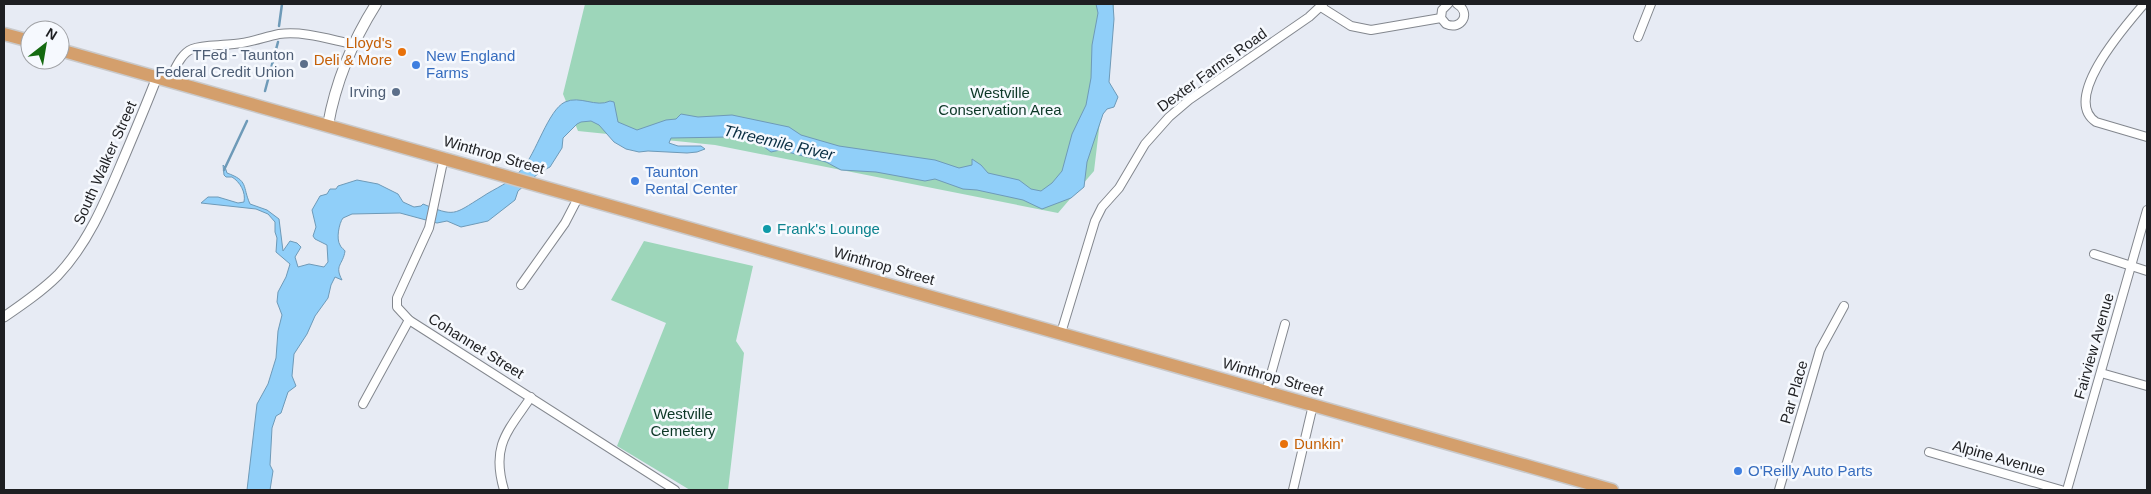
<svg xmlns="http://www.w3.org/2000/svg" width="2151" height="494" viewBox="0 0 2151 494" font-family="Helvetica,sans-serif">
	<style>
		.green { fill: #9dd6ba }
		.water { fill: #90cff9; stroke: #6e9ab8 }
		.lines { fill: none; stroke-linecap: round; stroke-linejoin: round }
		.stream { stroke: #6e9ab8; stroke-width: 2.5 }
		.minor-casing { stroke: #83878e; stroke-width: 10 }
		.tertiary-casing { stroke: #83878e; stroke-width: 11 }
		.secondary-casing { stroke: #83878e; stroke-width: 12 }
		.trunk-casing { stroke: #c9c9ca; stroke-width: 15 }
		.minor { stroke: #fff; stroke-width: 8 }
		.tertiary { stroke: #fff; stroke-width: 9 }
		.secondary { stroke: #fff; stroke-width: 10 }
		.trunk { stroke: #d49f6c; stroke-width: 12 }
		.food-dot { fill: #e8710a; stroke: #f6f9fe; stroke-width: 2 }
		.service-dot { fill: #5c6f8a; stroke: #f6f9fe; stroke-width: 2 }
		.shop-dot { fill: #3f7fe0; stroke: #f6f9fe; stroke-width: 2 }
		.culture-dot { fill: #0f9aa8; stroke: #f6f9fe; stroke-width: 2 }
		.labels { text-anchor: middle; stroke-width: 5; stroke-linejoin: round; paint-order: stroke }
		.food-label { font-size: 15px; fill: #c56008; stroke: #f6f9fe; text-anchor: end }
		.service-label { font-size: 15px; fill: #4e5e75; stroke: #f6f9fe; text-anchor: end }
		.shop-label { font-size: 15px; fill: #366cbe; stroke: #f6f9fe; text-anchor: start }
		.street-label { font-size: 15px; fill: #1e1f22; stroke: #f6f9fe }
		.park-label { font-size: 15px; fill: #0c3726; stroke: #f6f9fe }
		.culture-label { font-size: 15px; fill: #0d838f; stroke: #f6f9fe; text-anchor: start }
		.water-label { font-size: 16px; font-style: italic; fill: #092e43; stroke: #f6f9fe }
	</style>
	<rect width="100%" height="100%" fill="#e7ebf4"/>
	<g class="green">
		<path d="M 585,4 L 1114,4 L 1094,171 L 1058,213 L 715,145 L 578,131 L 563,94 Z"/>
		<path d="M 644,241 L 753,266 L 736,341 L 744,353 L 728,490 L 690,490 L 617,446 L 666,323 L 611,300 Z"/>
	</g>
	<path class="water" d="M 1096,4 L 1113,4 L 1114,19 L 1109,82 L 1118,97 L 1114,107 L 1107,109 L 1103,114 L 1087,162 L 1084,187 L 1071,198 L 1042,209 L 1023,200 L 977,190 L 963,189 L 935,179 L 925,181 L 876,172 L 841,170 L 826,162 L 780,150 L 771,152 L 760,144 L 748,140 L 728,137 L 671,138 L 669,143 L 678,146 L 701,146 L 705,149 L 697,152 L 687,153 L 648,151 L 639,152 L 626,149 L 614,142 L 599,125 L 591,121 L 581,122 L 577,124 L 563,138 L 562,148 L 550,167 L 540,172 L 518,191 L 515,200 L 488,221 L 461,227 L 447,221 L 437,223 L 400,213 L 352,214 L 343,218 C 339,223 336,239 340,245 C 341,248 344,249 345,251 C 343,265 334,265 342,280 L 335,277 L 331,285 L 328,298 L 315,316 L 307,334 L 294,354 L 292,376 L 296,386 L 288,392 L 281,413 L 276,416 L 272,428 L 270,465 L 273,471 L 270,490 L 247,490 L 257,404 L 268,384 L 276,358 L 278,331 L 282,315 L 277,302 L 278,292 L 286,277 L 290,264 L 276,252 L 277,238 L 275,232 L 275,222 L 268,214 L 256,209 L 201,203 L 208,197 L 218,197 L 238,203 L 244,202 C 246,192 240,182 232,177 L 226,177 L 224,175 L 223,165 L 225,167 L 227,173 C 249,181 242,186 250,204 L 267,210 L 279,219 L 283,251 L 290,241 L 297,243 L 301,247 L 295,257 L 298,267 L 309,264 L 324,267 L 328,262 L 327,245 L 315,239 L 313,236 L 316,227 L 312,210 L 320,196 L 327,194 L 330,189 L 336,189 L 338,186 L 357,180 L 378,184 L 398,194 L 403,202 L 414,207 L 421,206 L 423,204 C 455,217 453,215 482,197 C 495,188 511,183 522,169 C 536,154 548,110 565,102 C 580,95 596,108 610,101 L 614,102 L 618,122 L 637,130 L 666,120 L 676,119 L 681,114 L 698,117 L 732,115 L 789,127 L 801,135 L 839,146 L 935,160 L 959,168 L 972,165 L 972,159 L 981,165 L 988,173 L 1019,180 L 1031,189 L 1041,191 L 1052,183 L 1062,171 L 1072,134 L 1086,105 L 1091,78 L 1092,45 L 1098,13 Z"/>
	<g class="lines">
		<g class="stream">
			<path d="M 279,26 L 282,4"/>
			<path d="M 265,91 L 278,42"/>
			<path d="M 224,170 L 247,121"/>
		</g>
		<g class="minor-casing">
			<g id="minor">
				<path d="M 1448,4 L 1442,10 L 1441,18 L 1446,24 C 1461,31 1472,13 1457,4"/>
				<path d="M 2144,4 C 2128,23 2060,98 2096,122 L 2147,137"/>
				<path d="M 1321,7 L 1351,26 L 1371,30 L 1441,18"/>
				<path d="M 1638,37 L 1651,4"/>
				<path d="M 169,80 C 175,70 180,54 192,49 C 204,44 220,46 234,44 C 250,43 264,37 279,34 C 304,31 328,39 352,44"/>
				<path d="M 444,157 L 429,228 L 397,298 L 397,307 L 409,320 L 675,490"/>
				<path d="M 2094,254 L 2147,271"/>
				<path d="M 521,285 L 565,223 L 579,196"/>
				<path d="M 1061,333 L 1095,221 L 1102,207 L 1119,188 L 1145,144 L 1169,117 L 1189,100 L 1309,17 L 1323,4"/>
				<path d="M 2101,373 L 2147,386"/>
				<path d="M 1266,392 L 1285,324"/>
				<path d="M 363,404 L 409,320"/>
				<path d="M 1929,452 L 2061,490"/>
				<path d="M 504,490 C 491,446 507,432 531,397"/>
				<path d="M 1293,490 L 1313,405"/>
				<path d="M 1779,490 L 1820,350 L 1844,306"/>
				<path d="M 2067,490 L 2147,210"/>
			</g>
		</g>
		<g class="tertiary-casing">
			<path id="tertiary" d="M 4,317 C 23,304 42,291 58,275 C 90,241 107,197 125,155 C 136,129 147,103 157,77"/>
		</g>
		<g class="secondary-casing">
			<path id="secondary" d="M 328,125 C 336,80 352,42 376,4"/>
		</g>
		<g class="trunk-casing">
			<g id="trunk">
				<path d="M 4,34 L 30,41"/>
				<path d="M 60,50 L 1612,490"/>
			</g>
		</g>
		<use href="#minor" class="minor"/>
		<use href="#tertiary" class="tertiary"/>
		<use href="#secondary" class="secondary"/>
		<use href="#trunk" class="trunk"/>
	</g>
	<g class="food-dot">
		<circle cx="402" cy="52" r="5"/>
		<circle cx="1284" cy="444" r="5"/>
	</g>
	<g class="service-dot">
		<circle cx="304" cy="64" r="5"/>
		<circle cx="396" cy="92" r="5"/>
	</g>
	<g class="shop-dot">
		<circle cx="416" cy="65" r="5"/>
		<circle cx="635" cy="181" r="5"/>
		<circle cx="1738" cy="471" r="5"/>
	</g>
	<circle class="culture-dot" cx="767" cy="229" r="5"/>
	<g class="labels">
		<g class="food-label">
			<text x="392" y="48">Lloyd's<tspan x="392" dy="17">Deli &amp; More</tspan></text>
			<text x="1294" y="449" text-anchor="start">Dunkin'</text>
		</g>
		<g class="service-label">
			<text x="294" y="60">TFed - Taunton<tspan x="294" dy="17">Federal Credit Union</tspan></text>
			<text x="386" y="97">Irving</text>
		</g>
		<g class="shop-label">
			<text x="426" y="61">New England<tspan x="426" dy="17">Farms</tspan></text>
			<text x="645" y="177">Taunton<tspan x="645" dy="17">Rental Center</tspan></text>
			<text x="1748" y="476">O'Reilly Auto Parts</text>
		</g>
		<g class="street-label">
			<text transform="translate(1212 70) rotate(-36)" y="5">Dexter Farms Road</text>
			<text transform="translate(494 155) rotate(16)" y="5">Winthrop Street</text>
			<text transform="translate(105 163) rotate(-66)" y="5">South Walker Street</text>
			<text transform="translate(884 266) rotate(16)" y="5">Winthrop Street</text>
			<text transform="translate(476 346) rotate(32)" y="5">Cohannet Street</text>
			<text transform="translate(2094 346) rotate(-74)" y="5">Fairview Avenue</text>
			<text transform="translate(1273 377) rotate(16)" y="5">Winthrop Street</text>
			<text transform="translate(1794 392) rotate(-74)" y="5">Par Place</text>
			<text transform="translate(1999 458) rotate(16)" y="5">Alpine Avenue</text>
		</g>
		<g class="park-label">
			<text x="1000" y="98">Westville<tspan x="1000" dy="17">Conservation Area</tspan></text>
			<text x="683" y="419">Westville<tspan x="683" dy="17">Cemetery</tspan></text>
		</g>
		<g class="culture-label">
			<text x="777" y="234">Frank's Lounge</text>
		</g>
		<g class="water-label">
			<text transform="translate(779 142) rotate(13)" y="6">Threemile River</text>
		</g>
	</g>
	<rect width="2151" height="494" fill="none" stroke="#1e1f22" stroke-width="10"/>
	<g transform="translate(45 45) rotate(31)"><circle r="24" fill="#f6f9fe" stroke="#a0a2a6"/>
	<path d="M0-4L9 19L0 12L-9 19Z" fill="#146a10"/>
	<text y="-8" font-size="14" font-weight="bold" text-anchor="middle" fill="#1e1f22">N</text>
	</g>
</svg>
